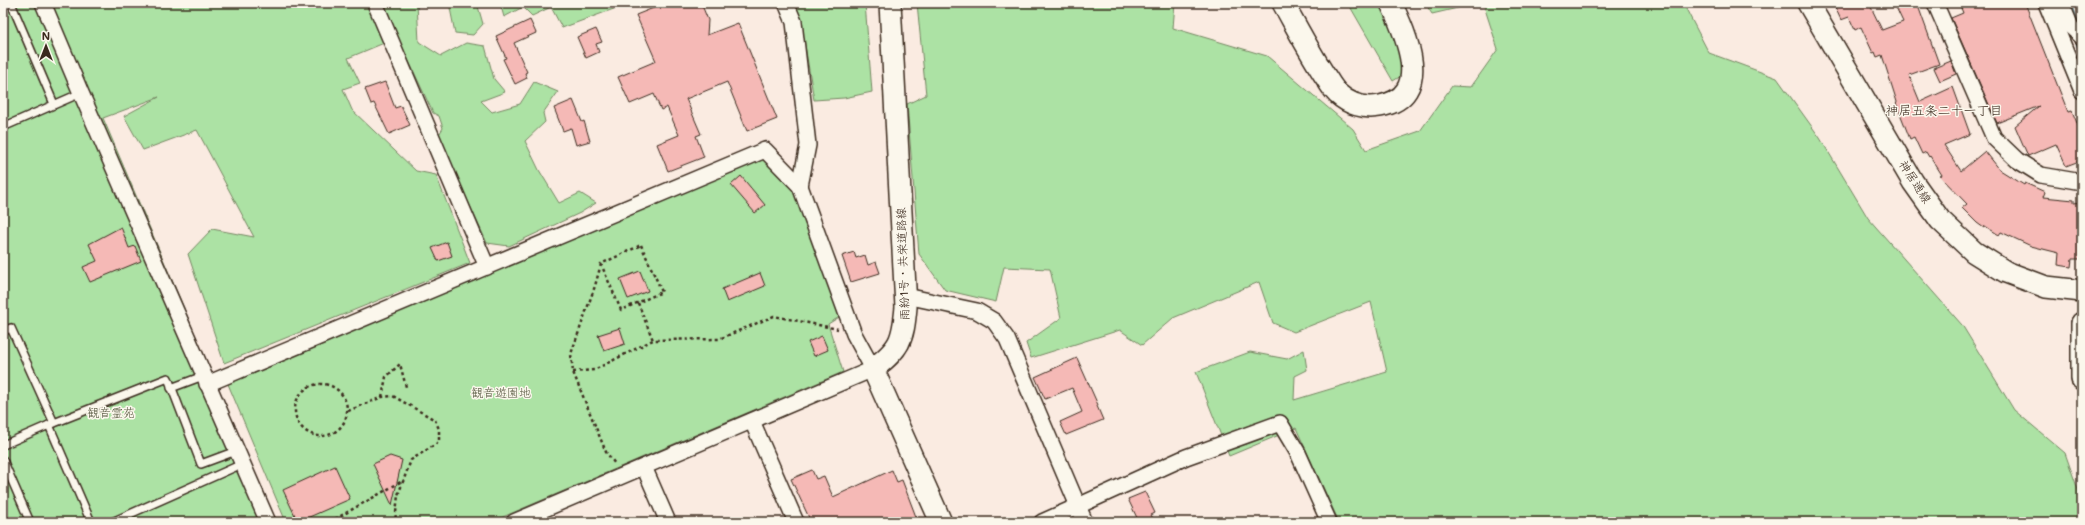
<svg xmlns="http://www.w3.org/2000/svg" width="2085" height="525" viewBox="0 0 2085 525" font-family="Mali,'Klee One',sans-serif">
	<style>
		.green { fill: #ace2a4; stroke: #748661 }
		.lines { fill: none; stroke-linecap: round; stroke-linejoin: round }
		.stream { stroke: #638991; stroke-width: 4.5 }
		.building { fill: #f5b9b6; stroke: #3b2a1e }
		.lane-casing { stroke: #3b2a1e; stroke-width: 10 }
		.street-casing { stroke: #3b2a1e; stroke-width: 18 }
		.secondary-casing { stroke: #3b2a1e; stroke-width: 24 }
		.path { stroke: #3b2a1e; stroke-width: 2.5; stroke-dasharray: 3 3; stroke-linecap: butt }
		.lane { stroke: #fbf7ec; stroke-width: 7 }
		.street { stroke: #fbf7ec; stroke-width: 15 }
		.secondary { stroke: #fbf7ec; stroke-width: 21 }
		.labels { text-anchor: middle; stroke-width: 3; stroke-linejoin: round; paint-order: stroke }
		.street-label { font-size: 12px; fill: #3b2a1e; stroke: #fbf7ec }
		.park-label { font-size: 12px; fill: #575840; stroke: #fbf7ec }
		.neighbourhood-label { font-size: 13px; fill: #3b2a1e; stroke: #fbf7ec }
	</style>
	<rect width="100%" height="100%" fill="#faebe1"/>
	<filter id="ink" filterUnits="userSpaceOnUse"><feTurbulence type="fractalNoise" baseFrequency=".025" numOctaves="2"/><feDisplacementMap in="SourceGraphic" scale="8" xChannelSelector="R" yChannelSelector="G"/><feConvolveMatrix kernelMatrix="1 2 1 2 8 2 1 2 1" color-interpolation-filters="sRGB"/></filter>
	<g filter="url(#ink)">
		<g class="green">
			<path d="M 3,3 L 367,3 L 384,43 L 348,58 L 360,83 L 343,89 L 352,110 L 416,171 L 436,175 L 470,263 L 224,363 L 188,254 L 212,229 L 254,237 L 197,130 L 143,150 L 124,116 L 159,97 L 103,118 L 275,522 L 3,522 Z"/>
			<path d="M 382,3 L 417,3 L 419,42 L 441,56 L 466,43 L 485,46 L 494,79 L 505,92 L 481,101 L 492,112 L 520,104 L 534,82 L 558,92 L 543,113 L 545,122 L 525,141 L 539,170 L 559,203 L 580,193 L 596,203 L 580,213 L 509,246 L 487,243 L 438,136 L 443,128 L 439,116 L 433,113 Z"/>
			<path d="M 449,3 L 477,3 L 483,24 L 473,35 L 455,33 Z"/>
			<path d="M 500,3 L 630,3 L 562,28 L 551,7 L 532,16 L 523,7 L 504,17 Z"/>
			<path d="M 791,3 L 865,3 L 872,92 L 844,98 L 814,100 L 802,27 Z"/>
			<path d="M 917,3 L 1175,3 L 1173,28 L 1267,56 L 1353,129 L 1366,150 L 1420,131 L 1452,86 L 1471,87 L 1498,49 L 1483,3 L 1683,3 L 1709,53 L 1777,78 L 1820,138 L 1868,218 L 1962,325 L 2014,410 L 2065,453 L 2082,501 L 2082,522 L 1339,522 L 1296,428 L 1229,456 L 1196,372 L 1250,352 L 1287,359 L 1304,350 L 1307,370 L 1295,376 L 1294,400 L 1387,372 L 1371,302 L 1294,332 L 1273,323 L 1259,282 L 1173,318 L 1142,345 L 1120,330 L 1031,358 L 1026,343 L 1061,318 L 1050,269 L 1004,267 L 996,302 L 945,290 L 919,254 L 907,104 L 926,95 Z"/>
			<path d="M 1348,3 L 1386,3 L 1420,64 L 1393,81 Z"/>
			<path d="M 1425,3 L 1479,3 L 1432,14 Z"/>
			<path d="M 764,157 L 795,191 L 841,316 L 828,324 L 843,372 L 491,522 L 286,522 L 228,384 Z"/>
		</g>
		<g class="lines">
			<g class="stream">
				<path d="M 2070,3 L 2079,29"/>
				<path d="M 2078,38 L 2078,44 L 2082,54"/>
			</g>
		</g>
		<g class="building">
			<path d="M 666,3 L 701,3 L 708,20 L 707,35 L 738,23 L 777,119 L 747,131 L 727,82 L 686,99 L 701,134 L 696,136 L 704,157 L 668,171 L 657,144 L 679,135 L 667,107 L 661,110 L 654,94 L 630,104 L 618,77 L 656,61 L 636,15 Z"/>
			<path d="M 1845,3 L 1869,3 L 1882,30 L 1903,22 L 1894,3 L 1917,3 L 1939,64 L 1909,75 L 1920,102 L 1953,87 L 1970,134 L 1944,145 L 1961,171 L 1985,151 L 2000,170 L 2024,185 L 2025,183 L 2045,192 L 2043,197 L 2074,200 L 2074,203 L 2082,202 L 2082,259 L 2072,259 L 2071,267 L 2058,265 L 2059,253 L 2031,246 L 2001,232 L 1999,235 L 1985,226 L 1984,228 L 1977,223 L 1962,208 L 1967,204 L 1940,176 L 1942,175 L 1930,156 L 1929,157 L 1926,152 L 1922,154 L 1914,137 L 1910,139 L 1896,103 L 1897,102 L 1882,55 L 1877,57 L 1875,52 L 1873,53 L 1861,27 L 1855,30 L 1849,17 L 1841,20 L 1835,7 Z"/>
			<path d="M 1959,3 L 2025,3 L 2068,112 L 2072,111 L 2082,135 L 2082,160 L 2066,166 L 2056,144 L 2028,156 L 2015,126 L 2039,106 L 1997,123 L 1951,18 L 1963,13 Z"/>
			<path d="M 530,20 L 536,33 L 514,43 L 527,72 L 525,73 L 527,78 L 515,84 L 503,59 L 506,58 L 496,36 Z"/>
			<path d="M 596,29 L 602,42 L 596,44 L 599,52 L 586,58 L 577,37 Z"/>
			<path d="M 1951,61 L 1956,74 L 1940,81 L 1934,68 Z"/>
			<path d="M 385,82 L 395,108 L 401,106 L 410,125 L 389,134 L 374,103 L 371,104 L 365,89 Z"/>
			<path d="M 573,100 L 582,122 L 584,121 L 590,141 L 576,145 L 571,128 L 563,131 L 554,108 Z"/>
			<path d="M 741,176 L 765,205 L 755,213 L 731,185 Z"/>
			<path d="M 121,227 L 129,248 L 135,246 L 141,261 L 90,282 L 83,267 L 97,261 L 89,244 Z"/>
			<path d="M 447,242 L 452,256 L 438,261 L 432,248 Z"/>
			<path d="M 854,252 L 856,258 L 865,255 L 868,265 L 876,262 L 880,273 L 851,282 L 842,256 Z"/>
			<path d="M 640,271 L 648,291 L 628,299 L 620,279 Z"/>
			<path d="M 760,273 L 765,286 L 727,302 L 722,289 Z"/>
			<path d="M 620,328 L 625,344 L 604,351 L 598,335 Z"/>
			<path d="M 822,336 L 828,350 L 814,356 L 808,342 Z"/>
			<path d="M 1077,358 L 1098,405 L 1097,406 L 1103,420 L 1066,435 L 1060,422 L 1082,412 L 1072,388 L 1045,399 L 1035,377 Z"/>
			<path d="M 390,456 L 402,460 L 392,505 L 373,464 Z"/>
			<path d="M 335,466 L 350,499 L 298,522 L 283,490 Z"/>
			<path d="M 812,470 L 816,479 L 824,476 L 833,497 L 892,470 L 897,482 L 902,480 L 918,522 L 811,522 L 791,479 Z"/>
			<path d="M 1145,492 L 1155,513 L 1151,515 L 1155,522 L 1139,522 L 1128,499 Z"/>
		</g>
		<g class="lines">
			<g class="lane-casing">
				<g id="lane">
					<path d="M 11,3 L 54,104"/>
					<path d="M 3,127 L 81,93"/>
					<path d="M 3,331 L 11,328 L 54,423"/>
					<path d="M 171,388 L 203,376"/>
					<path d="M 49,425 L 168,378 L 201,464 L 236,451"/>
					<path d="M 3,445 L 49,425 L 91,522"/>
					<path d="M 3,460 L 30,522"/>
					<path d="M 112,522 L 242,464"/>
				</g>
			</g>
			<g class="street-casing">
				<g id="street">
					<path d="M 43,3 L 81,93 L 268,522"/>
					<path d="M 375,3 L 487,267"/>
					<path d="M 786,3 L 794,22 L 808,145 L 800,186"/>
					<path d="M 1935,3 L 1994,138 L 2017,160 L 2041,175 L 2082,182"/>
					<path d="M 2046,3 L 2082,91"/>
					<path d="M 2061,3 L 2071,27 L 2082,37"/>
					<path d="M 906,296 L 977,311 L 994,321 L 1007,339 L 1078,506 L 1042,522"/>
					<path d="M 207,384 L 765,150 L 800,186 L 854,334 L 873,369 L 514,522"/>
					<path d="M 752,421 L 796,522"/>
					<path d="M 644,467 L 668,522"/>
					<path d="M 1085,522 L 1078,506 L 1186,457 L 1280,423 L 1298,453 L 1329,522"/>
				</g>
			</g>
			<g class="secondary-casing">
				<g id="secondary">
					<path d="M 890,3 L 906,307 C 903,341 900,348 873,369 L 941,522"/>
					<path d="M 1283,3 C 1297,28 1311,55 1327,79 C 1330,84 1334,90 1338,94 C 1349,104 1364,109 1380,106 C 1434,96 1406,35 1391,3"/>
					<path d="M 1808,3 L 1913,182 L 1940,220 L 1974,252 L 2006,272 L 2046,287 L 2082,291"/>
					<path d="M 2082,323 L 2082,379"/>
				</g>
			</g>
			<g class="path">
				<path d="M 641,245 L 662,292 L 621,310 L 601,264 Z"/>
				<path d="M 601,264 L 595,286 L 571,354 L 573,372 L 606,452 L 615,464"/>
				<path d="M 638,303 L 653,340"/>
				<path d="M 573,372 L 594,370 L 653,340 L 719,339 L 774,316 L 838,329"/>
				<circle cx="321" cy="410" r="26"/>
				<path d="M 382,397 L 386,377 L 400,364 L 406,387"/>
				<path d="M 348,411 L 382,397 L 393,396 L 435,420 L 439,429 L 439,442 L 411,460 L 398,495 L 395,522"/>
				<path d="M 330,522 L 404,480"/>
			</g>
			<use href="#lane" class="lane"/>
			<use href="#street" class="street"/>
			<use href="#secondary" class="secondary"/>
		</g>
	</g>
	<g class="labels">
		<g class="street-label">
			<text transform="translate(1915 182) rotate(57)" y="4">神居通線</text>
			<text transform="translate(903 264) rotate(-92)" y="4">雨紛1号・共栄道路線</text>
		</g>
		<g class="park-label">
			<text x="501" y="397">観音遊園地</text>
			<text x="111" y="417">観音霊苑</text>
		</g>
		<g class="neighbourhood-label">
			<text x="1944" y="115">神居五条二十一丁目</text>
		</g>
	</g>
	<rect width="2085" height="525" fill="none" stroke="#fbf7ec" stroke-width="16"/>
	<rect x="8" y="8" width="2069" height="509" fill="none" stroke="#3b2a1e" stroke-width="1.5" filter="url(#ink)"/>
	<g transform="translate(46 46)" stroke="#fbf7ec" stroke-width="3" paint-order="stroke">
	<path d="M0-3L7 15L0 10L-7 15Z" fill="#3b2a1e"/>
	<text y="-6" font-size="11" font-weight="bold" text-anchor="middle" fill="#3b2a1e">N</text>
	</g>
</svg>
